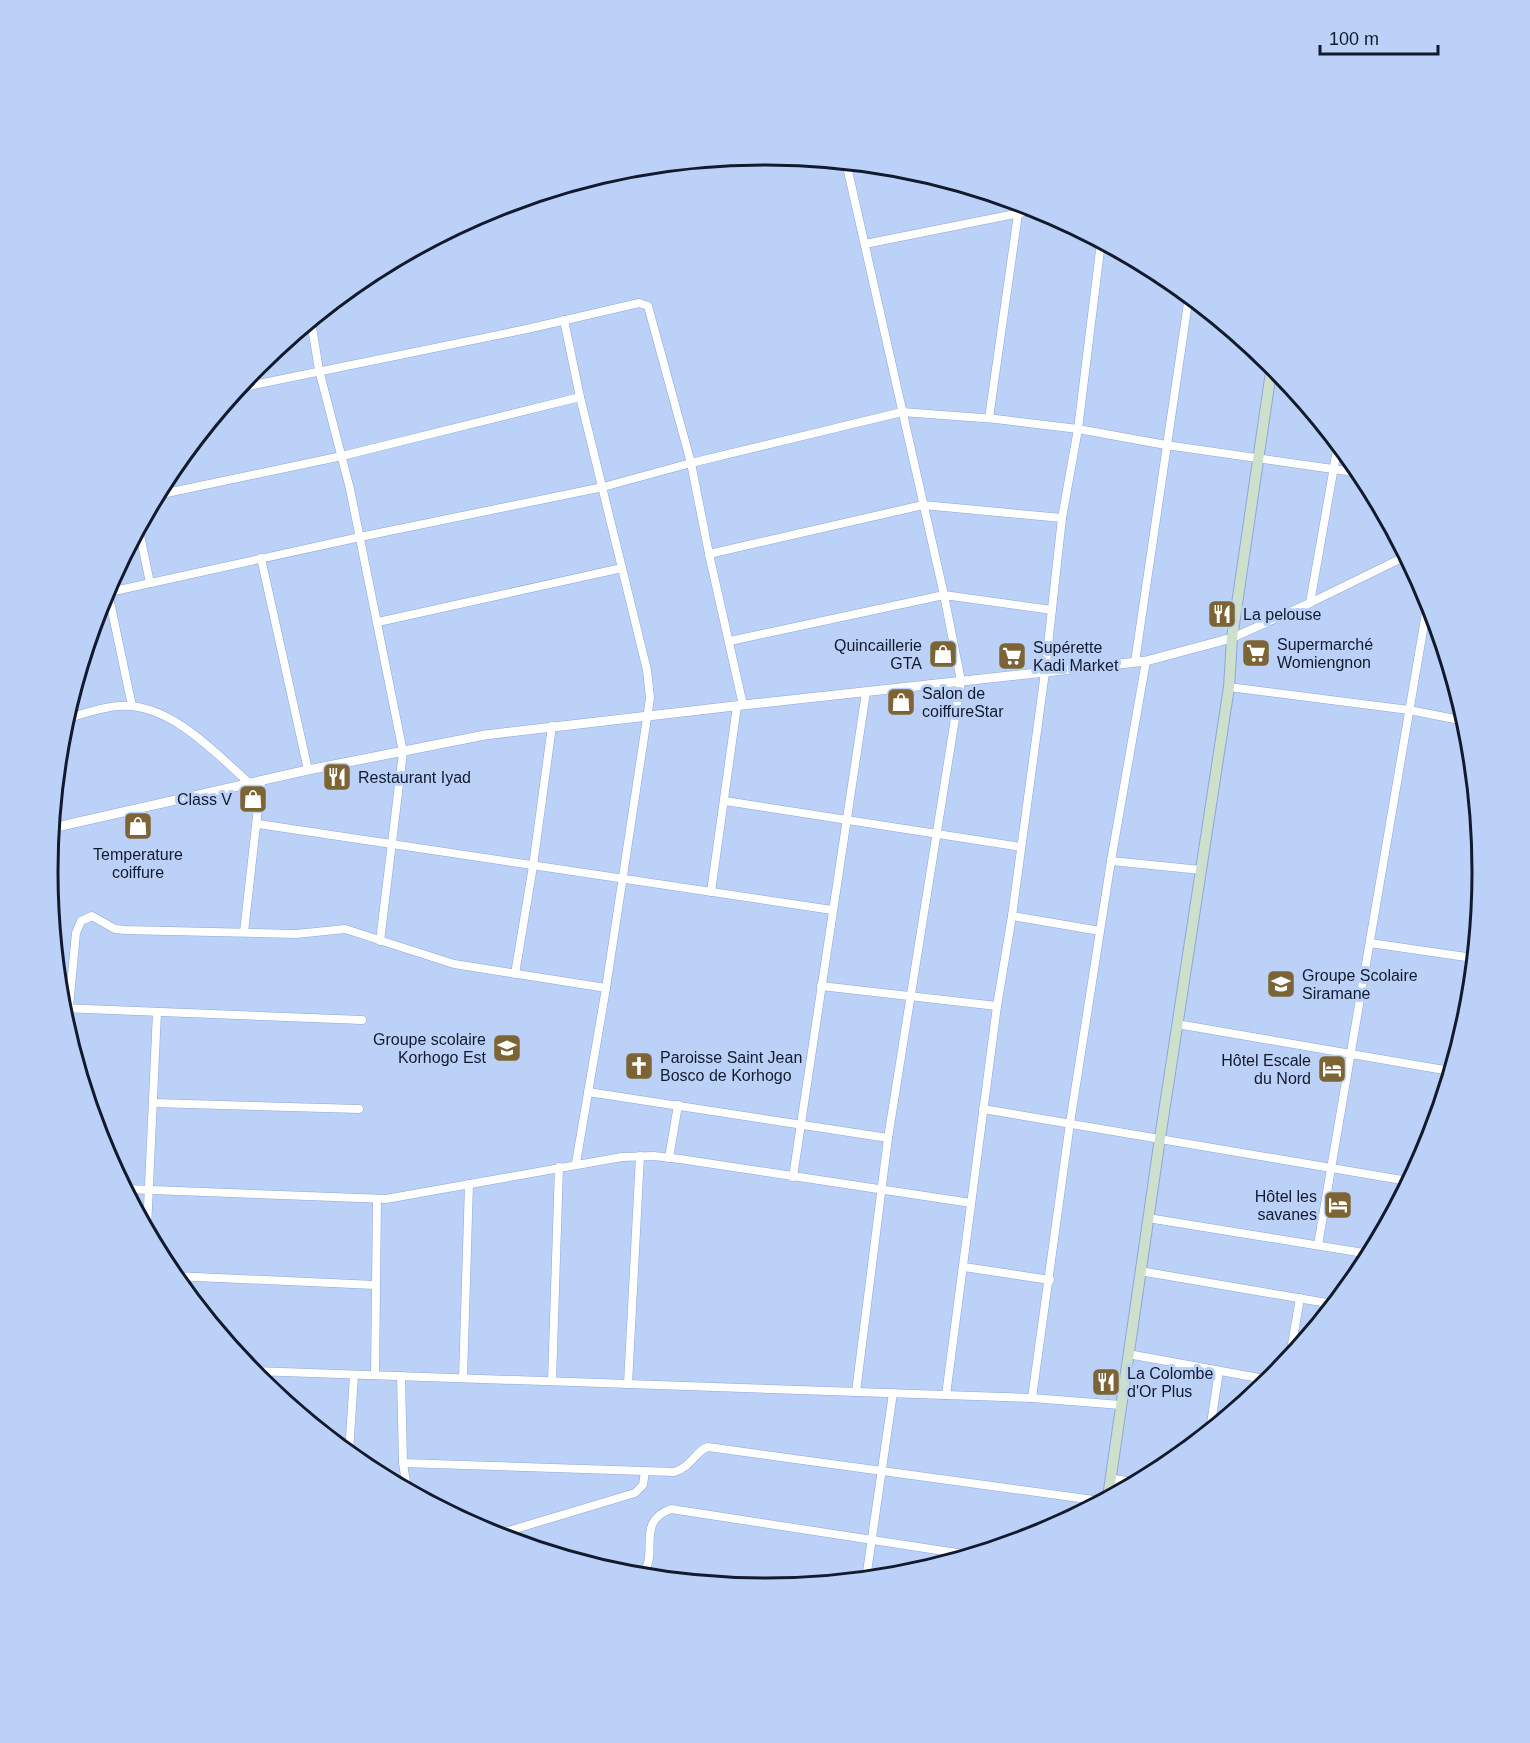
<svg xmlns="http://www.w3.org/2000/svg" width="1530" height="1743" viewBox="0 0 1530 1743" font-family="Arial,sans-serif">
	<style>
		.lines { fill: none; stroke-linecap: round; stroke-linejoin: round }
		.minor-casing { stroke: #8ea7d6; stroke-width: 9 }
		.tertiary-casing { stroke: #8ea7d6; stroke-width: 10 }
		.secondary-casing { stroke: #8ea7d6; stroke-width: 12 }
		.minor { stroke: #fff; stroke-width: 8 }
		.tertiary { stroke: #fff; stroke-width: 9 }
		.secondary { stroke: #cde0cc; stroke-width: 10 }
		.labels { text-anchor: middle; stroke-width: 6; stroke-linejoin: round; paint-order: stroke }
		.poi-label { font-size: 16px; fill: #121b2d; stroke: #bcd1f8; text-anchor: start }
		.rim { fill: none; stroke: #121b2d; stroke-width: 3 }
	</style>
	<rect width="100%" height="100%" fill="#bcd1f8"/>
	<g class="lines">
		<g class="minor-casing">
			<g id="minor">
				<path d="M 846,162 L 944,595 L 961,681 L 888,1138 L 856,1392"/>
				<path d="M 865,244 L 1040,209"/>
				<path d="M 564,320 L 580,397 L 647,670 L 650,698 L 606,988 L 576,1163"/>
				<path d="M 311,321 L 319,370 L 350,489 L 403,752 L 380,941"/>
				<path d="M 239,388 L 527,329 L 639,303 L 648,306 L 691,463 L 709,554 L 743,705"/>
				<path d="M 989,418 L 1018,214"/>
				<path d="M 157,495 L 342,456 L 580,397"/>
				<path d="M 139,530 L 150,583"/>
				<path d="M 709,554 L 923,505 L 1062,518"/>
				<path d="M 261,558 L 308,770"/>
				<path d="M 108,592 L 132,706"/>
				<path d="M 105,593 L 360,537 L 603,487 L 691,463 L 902,412 L 996,419 L 1078,429 L 1166,445 L 1361,473"/>
				<path d="M 1310,603 L 1338,444"/>
				<path d="M 378,622 L 622,568"/>
				<path d="M 1232,638 L 1310,603 L 1406,556"/>
				<path d="M 730,641 L 944,595 L 1052,610"/>
				<path d="M 1135,662 L 1189,296"/>
				<path d="M 1229,687 L 1409,710 L 1465,721"/>
				<path d="M 66,719 C 83,714 101,707 119,706 C 169,702 216,753 250,784"/>
				<path d="M 725,801 L 1021,847"/>
				<path d="M 258,824 L 832,910"/>
				<path d="M 1111,861 L 1201,870"/>
				<path d="M 711,892 L 737,706"/>
				<path d="M 1012,916 L 1100,931"/>
				<path d="M 244,932 L 261,781"/>
				<path d="M 1370,943 L 1473,958"/>
				<path d="M 515,974 L 533,866 L 552,726"/>
				<path d="M 821,986 L 997,1006"/>
				<path d="M 61,1008 L 362,1020"/>
				<path d="M 1177,1024 L 1450,1071"/>
				<path d="M 67,1028 L 76,933 L 81,921 L 92,916 L 115,929 L 125,930 L 296,934 L 345,929 L 454,964 L 606,988"/>
				<path d="M 588,1092 L 888,1138"/>
				<path d="M 154,1103 L 359,1109"/>
				<path d="M 983,1109 L 1408,1181"/>
				<path d="M 669,1158 L 678,1105"/>
				<path d="M 793,1177 L 866,692"/>
				<path d="M 126,1189 L 386,1199 L 622,1157 L 654,1156 L 680,1159 L 971,1203"/>
				<path d="M 1148,1218 L 1370,1254"/>
				<path d="M 147,1229 L 157,1012"/>
				<path d="M 1318,1245 L 1428,601"/>
				<path d="M 964,1267 L 1050,1280"/>
				<path d="M 1140,1271 L 1333,1304"/>
				<path d="M 174,1276 L 375,1285"/>
				<path d="M 1128,1354 L 1270,1380"/>
				<path d="M 1290,1356 L 1300,1298"/>
				<path d="M 252,1371 L 1032,1398 L 1121,1405"/>
				<path d="M 375,1375 L 377,1199"/>
				<path d="M 401,1376 L 403,1463 L 407,1489"/>
				<path d="M 463,1378 L 469,1184"/>
				<path d="M 552,1381 L 559,1167"/>
				<path d="M 628,1384 L 640,1156"/>
				<path d="M 268,1386 L 268,1372"/>
				<path d="M 946,1395 L 997,1006 L 1012,916 L 1045,672 L 1062,518 L 1078,429 L 1101,242"/>
				<path d="M 1032,1398 L 1070,1123 L 1111,861 L 1146,661"/>
				<path d="M 1210,1430 L 1219,1371"/>
				<path d="M 349,1453 L 354,1375"/>
				<path d="M 403,1463 L 674,1472 C 693,1466 696,1450 708,1447 L 1101,1501"/>
				<path d="M 495,1535 L 635,1493 L 643,1485 L 645,1471"/>
				<path d="M 641,1576 C 661,1554 634,1522 671,1509 L 970,1555"/>
				<path d="M 866,1579 L 893,1393"/>
			</g>
		</g>
		<g class="tertiary-casing">
			<g id="tertiary">
				<path d="M 52,828 L 308,770 L 485,735 L 743,705 L 1146,661 L 1232,638"/>
				<path d="M 1111,1479 L 1135,1483"/>
			</g>
		</g>
		<g class="secondary-casing">
			<path id="secondary" d="M 1108,1497 L 1160,1138 L 1229,687 L 1232,638 L 1272,365"/>
		</g>
		<use href="#minor" class="minor"/>
		<use href="#tertiary" class="tertiary"/>
		<use href="#secondary" class="secondary"/>
	</g>
	<defs>
		<g id="restaurant-square" transform="scale(1.5)"><rect x="-9" y="-9" width="18" height="18" rx="4" fill="#7c6435" stroke="#bcd1f8"/><path d="M-5-6h1v4h1v-4h1v4h1v-4h1v5L-1.5 .5V6h-2V.5L-5-1ZM5-6V6H3V1.5H1.5Q1.5-4 5-6Z" fill="#fff"/></g>
		<g id="supermarket-square" transform="scale(1.5)"><rect x="-9" y="-9" width="18" height="18" rx="4" fill="#7c6435" stroke="#bcd1f8"/><path d="M-6-5.5h2.5l.6 2H6L4.5 2H-2.5L-4.4-4H-6ZM-1.5 3.2a1.3 1.3 0 1 0 .1 0ZM3 3.2a1.3 1.3 0 1 0 .1 0Z" fill="#fff"/></g>
		<g id="shop-square" transform="scale(1.5)"><rect x="-9" y="-9" width="18" height="18" rx="4" fill="#7c6435" stroke="#bcd1f8"/><path d="M-5-2.5h2.3a2.7 3.5 0 0 1 5.4 0H5L5.5 6h-11ZM-1.5-2.5h3a1.5 2.3 0 0 0-3 0Z" fill="#fff"/></g>
		<g id="school-square" transform="scale(1.5)"><rect x="-9" y="-9" width="18" height="18" rx="4" fill="#7c6435" stroke="#bcd1f8"/><path d="M0-5L7-2L0 1L-7-2ZM-4 1L0 2.5L4 1V4Q0 6-4 4Z" fill="#fff"/></g>
		<g id="church-square" transform="scale(1.5)"><rect x="-9" y="-9" width="18" height="18" rx="4" fill="#7c6435" stroke="#bcd1f8"/><path d="M-1.2-6h2.4v3.5h3.3v2.4h-3.3V6h-2.4V-.1h-3.3v-2.4h3.3Z" fill="#fff"/></g>
		<g id="hotel-square" transform="scale(1.5)"><rect x="-9" y="-9" width="18" height="18" rx="4" fill="#7c6435" stroke="#bcd1f8"/><path d="M-6-4.5h1.5V1H6V5H4.5V3h-9V5H-6ZM-4 0a1.8 1.8 0 1 1 3.6 0ZM.5 0V-2.5h3Q6-2.5 6 0Z" fill="#fff"/></g>
	</defs>
	<g fill-rule="evenodd">
		<use href="#restaurant-square" x="1222" y="614"/>
		<use href="#supermarket-square" x="1256" y="653"/>
		<use href="#shop-square" x="943" y="654"/>
		<use href="#supermarket-square" x="1012" y="656"/>
		<use href="#shop-square" x="901" y="702"/>
		<use href="#restaurant-square" x="337" y="777"/>
		<use href="#shop-square" x="253" y="799"/>
		<use href="#shop-square" x="138" y="826"/>
		<use href="#school-square" x="1281" y="984"/>
		<use href="#school-square" x="507" y="1048"/>
		<use href="#church-square" x="639" y="1066"/>
		<use href="#hotel-square" x="1332" y="1069"/>
		<use href="#hotel-square" x="1338" y="1205"/>
		<use href="#restaurant-square" x="1106" y="1382"/>
	</g>
	<g class="labels">
		<g class="poi-label">
			<text x="1243" y="620">La pelouse</text>
			<text x="1277" y="650">Supermarché<tspan x="1277" dy="18">Womiengnon</tspan></text>
			<text x="922" y="651" text-anchor="end">Quincaillerie<tspan x="922" dy="18">GTA</tspan></text>
			<text x="1033" y="653">Supérette<tspan x="1033" dy="18">Kadi Market</tspan></text>
			<text x="922" y="699">Salon de<tspan x="922" dy="18">coiffureStar</tspan></text>
			<text x="358" y="783">Restaurant Iyad</text>
			<text x="232" y="805" text-anchor="end">Class V</text>
			<text x="138" y="860" text-anchor="middle">Temperature<tspan x="138" dy="18">coiffure</tspan></text>
			<text x="1302" y="981">Groupe Scolaire<tspan x="1302" dy="18">Siramane</tspan></text>
			<text x="486" y="1045" text-anchor="end">Groupe scolaire<tspan x="486" dy="18">Korhogo Est</tspan></text>
			<text x="660" y="1063">Paroisse Saint Jean<tspan x="660" dy="18">Bosco de Korhogo</tspan></text>
			<text x="1311" y="1066" text-anchor="end">Hôtel Escale<tspan x="1311" dy="18">du Nord</tspan></text>
			<text x="1317" y="1202" text-anchor="end">Hôtel les<tspan x="1317" dy="18">savanes</tspan></text>
			<text x="1127" y="1379">La Colombe<tspan x="1127" dy="18">d'Or Plus</tspan></text>
		</g>
	</g>
	<path d="M0 0H1530V1743H0ZM764 165H766A706 706 0 0 1 1472 871V872A706 706 0 0 1 766 1578H764A706 706 0 0 1 58 872V871A706 706 0 0 1 764 165Z" fill="#bcd1f8" fill-rule="evenodd"/>
	<path class="rim" d="M764 165H766A706 706 0 0 1 1472 871V872A706 706 0 0 1 766 1578H764A706 706 0 0 1 58 872V871A706 706 0 0 1 764 165Z"/>
	<path d="M1320 45v9h118v-9" fill="none" stroke="#121b2d" stroke-width="3"/>
	<text x="1329" y="45" font-size="18" fill="#121b2d" stroke="#bcd1f8" stroke-width="4.5" paint-order="stroke">100 m</text>
</svg>
